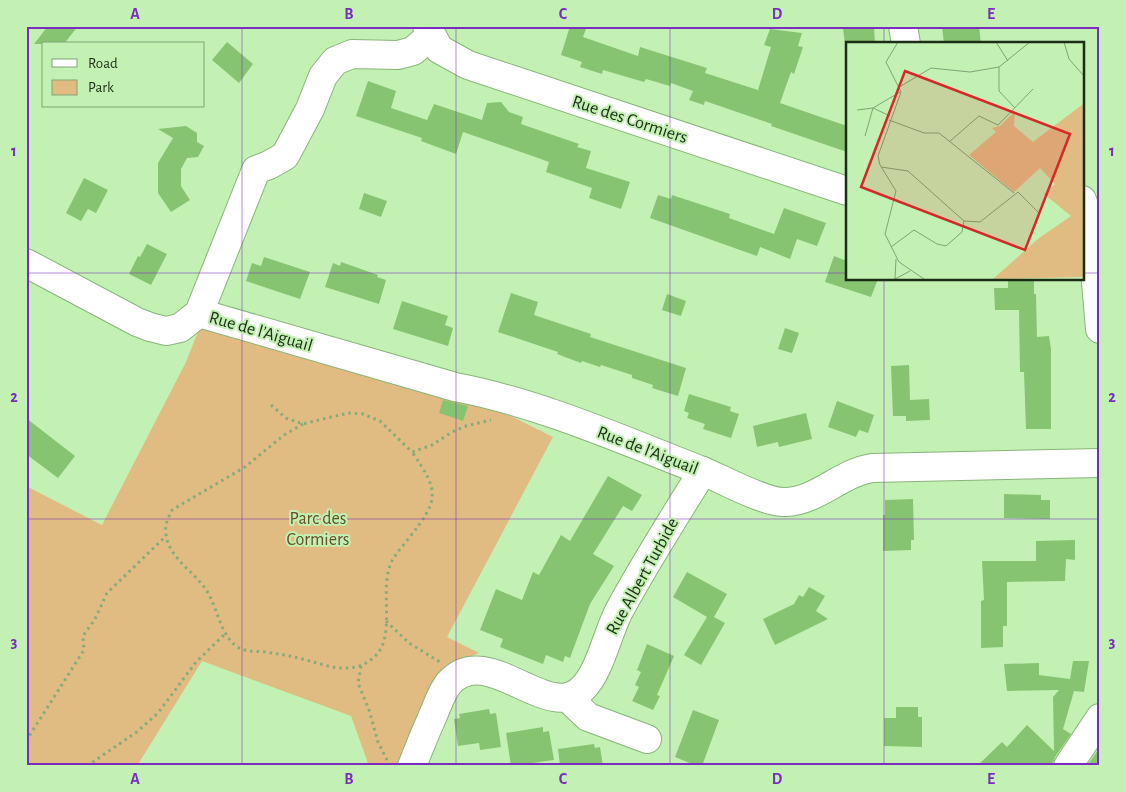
<svg xmlns="http://www.w3.org/2000/svg" width="1126" height="792" viewBox="0 0 1126 792" font-family="'Alegreya Sans',sans-serif">
	<style>
		.green { fill: #e0bc83 }
		.building { fill: #87c472 }
		.lines { fill: none; stroke-linecap: round; stroke-linejoin: round }
		.minor-casing { stroke: #88b47a; stroke-width: 30 }
		.path { stroke: #87aa7b; stroke-width: 3; stroke-dasharray: 2.5 4; stroke-linecap: butt }
		.minor { stroke: #fff; stroke-width: 28 }
		.grid { fill: none; stroke: #7b2cbf; stroke-width: 1; stroke-opacity: 0.55 }
		.labels { text-anchor: middle; stroke-width: 4; stroke-linejoin: round; paint-order: stroke }
		.street-label { font-size: 18px; fill: #1c2d16; stroke: #c3f1b4 }
		.park-label { font-size: 18px; fill: #654d26; stroke: #c3f1b4 }
		.inset-road { fill: none; stroke: #80a375; stroke-width: 1 }
		.view { fill: #d62828; fill-opacity: 0.15; stroke: #d62828; stroke-width: 2.5 }
		.inset-edge { fill: none; stroke: #1c2d16; stroke-width: 2.5 }
		.neatline { fill: none; stroke: #7b2cbf; stroke-width: 2 }
		.grid-label { font-size: 16px; text-anchor: middle; font-weight: bold; fill: #7b2cbf }
	</style>
	<rect width="100%" height="100%" fill="#c3f1b4"/>
	<path class="green" d="M 201,324 L 495,408 L 553,437 L 447,637 L 479,653 L 455,663 L 400,766 L 369,766 L 351,716 L 202,661 L 137,766 L 26,766 L 26,486 L 102,525 L 186,362 Z"/>
	<g class="building">
		<path d="M 48,26 L 78,26 L 64,44 L 34,44 Z"/>
		<path d="M 570,26 L 587,26 L 583,37 L 638,56 L 640,47 L 707,68 L 705,73 L 758,90 L 771,47 L 764,45 L 770,29 L 802,33 L 798,46 L 803,47 L 794,74 L 791,72 L 780,103 L 847,126 L 847,152 L 771,126 L 772,124 L 705,101 L 704,105 L 689,100 L 693,91 L 671,83 L 670,86 L 646,79 L 644,82 L 603,70 L 602,74 L 580,67 L 582,62 L 561,55 Z"/>
		<path d="M 874,26 L 875,44 L 845,44 L 843,29 Z"/>
		<path d="M 942,26 L 979,26 L 981,44 L 944,44 Z"/>
		<path d="M 227,42 L 253,64 L 239,83 L 212,60 Z"/>
		<path d="M 368,81 L 396,91 L 391,108 L 427,120 L 434,104 L 482,120 L 487,103 L 501,102 L 509,112 L 523,117 L 521,124 L 579,144 L 577,147 L 591,151 L 586,168 L 630,182 L 621,209 L 589,198 L 592,188 L 546,172 L 549,162 L 538,158 L 463,132 L 456,154 L 421,141 L 422,138 L 356,116 Z"/>
		<path d="M 186,126 L 197,133 L 197,142 L 204,146 L 198,157 L 187,158 L 181,169 L 181,186 L 190,200 L 171,212 L 158,193 L 158,163 L 173,138 L 158,129 Z"/>
		<path d="M 84,178 L 108,190 L 96,213 L 88,209 L 81,221 L 66,213 Z"/>
		<path d="M 364,193 L 387,201 L 381,217 L 359,209 Z"/>
		<path d="M 658,195 L 671,199 L 672,195 L 730,214 L 729,218 L 774,234 L 784,208 L 826,223 L 817,246 L 797,239 L 790,259 L 760,247 L 757,256 L 650,218 Z"/>
		<path d="M 147,244 L 167,254 L 151,285 L 129,274 L 138,256 L 140,257 Z"/>
		<path d="M 834,256 L 847,261 L 847,279 L 878,279 L 871,297 L 825,282 Z"/>
		<path d="M 264,257 L 310,272 L 300,299 L 246,281 L 252,263 L 261,266 Z"/>
		<path d="M 341,262 L 378,275 L 377,277 L 386,280 L 379,304 L 325,287 L 333,263 L 340,266 Z"/>
		<path d="M 1008,279 L 1034,279 L 1034,294 L 1036,294 L 1037,337 L 1049,336 L 1051,349 L 1051,429 L 1026,429 L 1024,372 L 1020,372 L 1019,310 L 995,310 L 994,288 L 1008,288 Z"/>
		<path d="M 511,293 L 538,302 L 534,315 L 591,334 L 590,337 L 686,368 L 678,396 L 652,388 L 653,385 L 632,378 L 632,375 L 601,365 L 600,367 L 582,361 L 581,363 L 557,354 L 558,352 L 498,332 Z"/>
		<path d="M 667,294 L 686,301 L 681,316 L 662,310 Z"/>
		<path d="M 402,301 L 448,316 L 445,325 L 453,328 L 448,346 L 393,329 Z"/>
		<path d="M 785,328 L 799,333 L 792,353 L 778,349 Z"/>
		<path d="M 909,365 L 910,400 L 929,399 L 930,420 L 906,421 L 906,416 L 893,416 L 891,366 Z"/>
		<path d="M 689,394 L 731,407 L 730,411 L 739,414 L 731,438 L 703,429 L 705,424 L 687,418 L 689,413 L 684,411 Z"/>
		<path d="M 443,400 L 468,406 L 463,421 L 439,413 Z"/>
		<path d="M 837,401 L 874,415 L 868,433 L 859,430 L 856,437 L 828,427 Z"/>
		<path d="M 806,413 L 812,439 L 779,447 L 778,442 L 757,447 L 753,426 Z"/>
		<path d="M 26,418 L 75,456 L 58,478 L 26,454 Z"/>
		<path d="M 608,476 L 642,495 L 632,511 L 623,506 L 593,554 L 614,566 L 590,604 L 570,658 L 565,656 L 563,662 L 546,655 L 543,664 L 500,647 L 503,639 L 480,630 L 496,589 L 522,600 L 533,572 L 539,575 L 561,535 L 570,541 Z"/>
		<path d="M 1004,494 L 1041,495 L 1041,500 L 1050,500 L 1050,519 L 1004,518 Z"/>
		<path d="M 913,499 L 914,540 L 911,540 L 911,550 L 883,551 L 883,515 L 885,515 L 885,500 Z"/>
		<path d="M 1075,540 L 1075,560 L 1066,559 L 1065,581 L 1007,582 L 1007,626 L 1003,626 L 1003,647 L 981,648 L 981,601 L 984,600 L 982,561 L 1036,561 L 1036,541 Z"/>
		<path d="M 687,572 L 727,594 L 714,617 L 725,623 L 701,665 L 684,655 L 707,617 L 673,597 Z"/>
		<path d="M 809,587 L 825,596 L 816,611 L 828,619 L 775,645 L 763,619 L 794,604 L 799,595 L 803,597 Z"/>
		<path d="M 647,644 L 674,656 L 657,695 L 660,696 L 653,710 L 632,701 L 639,687 L 635,685 L 641,672 L 637,670 Z"/>
		<path d="M 1073,661 L 1089,661 L 1084,692 L 1074,691 L 1063,729 L 1071,734 L 1055,757 L 1052,766 L 977,766 L 1002,742 L 1007,747 L 1027,725 L 1054,751 L 1053,697 L 1059,690 L 1007,691 L 1004,664 L 1039,663 L 1039,675 L 1070,679 Z"/>
		<path d="M 896,707 L 918,707 L 918,717 L 922,717 L 922,747 L 884,746 L 884,718 L 896,718 Z"/>
		<path d="M 489,709 L 490,714 L 496,713 L 501,747 L 480,750 L 479,743 L 458,746 L 454,719 L 460,718 L 459,714 Z"/>
		<path d="M 693,710 L 719,720 L 702,766 L 697,766 L 675,757 Z"/>
		<path d="M 543,727 L 543,732 L 549,731 L 554,760 L 511,766 L 506,733 Z"/>
		<path d="M 594,744 L 595,748 L 600,747 L 603,766 L 560,766 L 558,749 Z"/>
		<path d="M 1098,750 L 1100,751 L 1100,766 L 1087,766 Z"/>
	</g>
	<g class="lines">
		<g class="minor-casing">
			<g id="minor">
				<path d="M 427,26 L 439,49 L 468,65 L 847,191"/>
				<path d="M 903,26 L 906,44"/>
				<path d="M 1082,200 L 1091,224 L 1100,329"/>
				<path d="M 26,263 L 137,322 L 150,327 L 166,331 L 180,328 L 199,313 L 256,170 L 269,165 L 285,156 L 310,109 L 323,76 L 335,61 L 352,54 L 398,55 L 413,51 L 431,35"/>
				<path d="M 199,313 L 455,387 C 539,403 620,439 700,470 C 721,478 764,503 785,502 C 818,501 840,473 872,468 L 1100,463"/>
				<path d="M 568,698 L 588,717 L 647,739"/>
				<path d="M 412,766 C 419,748 426,731 434,713 C 438,704 442,691 449,683 C 487,640 548,724 582,689 C 600,672 607,634 619,611 C 645,563 674,517 703,471"/>
				<path d="M 1068,766 L 1100,718"/>
			</g>
		</g>
		<g class="path">
			<path d="M 271,405 L 286,418 L 303,424 L 335,416 L 349,413 L 363,414 L 380,421 L 412,452 L 432,445 L 452,432 L 466,426 L 491,420"/>
			<path d="M 303,424 L 284,435 L 245,467 L 172,510 C 168,518 164,526 166,535 C 170,560 196,572 208,593 C 218,610 220,633 236,646 C 244,652 255,651 265,652 C 279,654 292,656 306,660 C 319,663 333,669 347,668 C 357,668 367,664 374,657 C 398,637 377,587 393,559 C 397,552 404,545 409,538 C 439,500 440,492 412,452"/>
			<path d="M 386,621 L 409,643 L 440,662"/>
			<path d="M 361,666 L 358,683 L 369,710 L 378,742 L 389,764"/>
			<path d="M 26,741 L 84,650 L 83,636 L 95,619 L 107,593 L 166,536"/>
			<path d="M 87,766 L 138,731 L 158,713 L 196,662 L 225,634"/>
		</g>
		<use href="#minor" class="minor"/>
	</g>
	<path class="grid" d="M 242,26 L 242,766M 456,26 L 456,766M 670,26 L 670,766M 884,26 L 884,44M 26,273 L 847,273M 1082,273 L 1100,273M 884,279 L 884,766M 26,519 L 1100,519"/>
	<g class="labels">
		<g class="street-label">
			<text transform="translate(630 119) rotate(18)" y="6">Rue des Cormiers</text>
			<text transform="translate(261 331) rotate(16)" y="6">Rue de l’Aiguail</text>
			<text transform="translate(648 450) rotate(21)" y="6">Rue de l’Aiguail</text>
			<text transform="translate(642 576) rotate(-61)" y="6">Rue Albert Turbide</text>
		</g>
		<g class="park-label">
			<text x="318" y="524">Parc des<tspan x="318" dy="21">Cormiers</tspan></text>
		</g>
	</g>
	<g transform="translate(846 42)">
		<rect width="238" height="238" fill="#c3f1b4"/>
		<path d="M 237,62 L 237,235 L 147,237 L 193,196 L 225,174 L 198,152 L 209,142 L 194,126 L 168,150 L 123,113 L 150,90 L 146,86 L 154,84 L 169,69 L 168,84 L 187,100 Z" fill="#e0bc83"/>
		<path class="inset-road" d="M 52,0 L 40,20 L 55,50 L 32,114 L 34,123 L 50,149 L 39,192 L 53,220 L 78,237M 150,0 L 162,19M 218,0 L 223,17 L 238,34M 153,25 L 153,49 L 169,66M 55,44 L 85,26 L 124,30 L 153,25 L 184,0M 11,68 L 27,66 L 19,94M 44,74 L 27,66 L 54,50M 43,78 L 78,91 L 93,91 L 168,151M 103,100 L 133,74 L 152,83 L 187,47M 35,125 L 62,129 L 118,179 L 116,190 L 100,204 L 91,202 L 68,188 L 45,205M 118,179 L 134,180 L 172,150 L 193,171M 49,237 L 50,217M 49,237 L 64,229"/>
		<path class="view" d="M 59,29 L 224,92 L 179,208 L 15,145 Z"/>
		<rect width="238" height="238" class="inset-edge"/>
	</g>
	<rect width="1126" height="792" fill="none" stroke="#c3f1b4" stroke-width="55"/>
	<rect x="42" y="42" width="162" height="65" fill="#c3f1b4" stroke="#80a375"/>
	<rect x="52" y="59" width="25" height="8" fill="#ffffff" stroke="#80a375"/>
	<text x="88" y="68" font-size="15" fill="#1c2d16">Road</text>
	<rect x="52" y="80" width="25" height="15" fill="#e0bc83" stroke="#80a375"/>
	<text x="88" y="92" font-size="15" fill="#1c2d16">Park</text>
	<rect x="28" y="28" width="1070" height="736" class="neatline"/>
	<g class="grid-label">
		<text x="135" y="19">A</text>
		<text x="349" y="19">B</text>
		<text x="563" y="19">C</text>
		<text x="777" y="19">D</text>
		<text x="991" y="19">E</text>
		<text x="14" y="156">1</text>
		<text x="1112" y="156">1</text>
		<text x="14" y="402">2</text>
		<text x="1112" y="402">2</text>
		<text x="14" y="647">3</text>
		<text x="1112" y="647">3</text>
		<text x="135" y="784">A</text>
		<text x="349" y="784">B</text>
		<text x="563" y="784">C</text>
		<text x="777" y="784">D</text>
		<text x="991" y="784">E</text>
	</g>
</svg>
